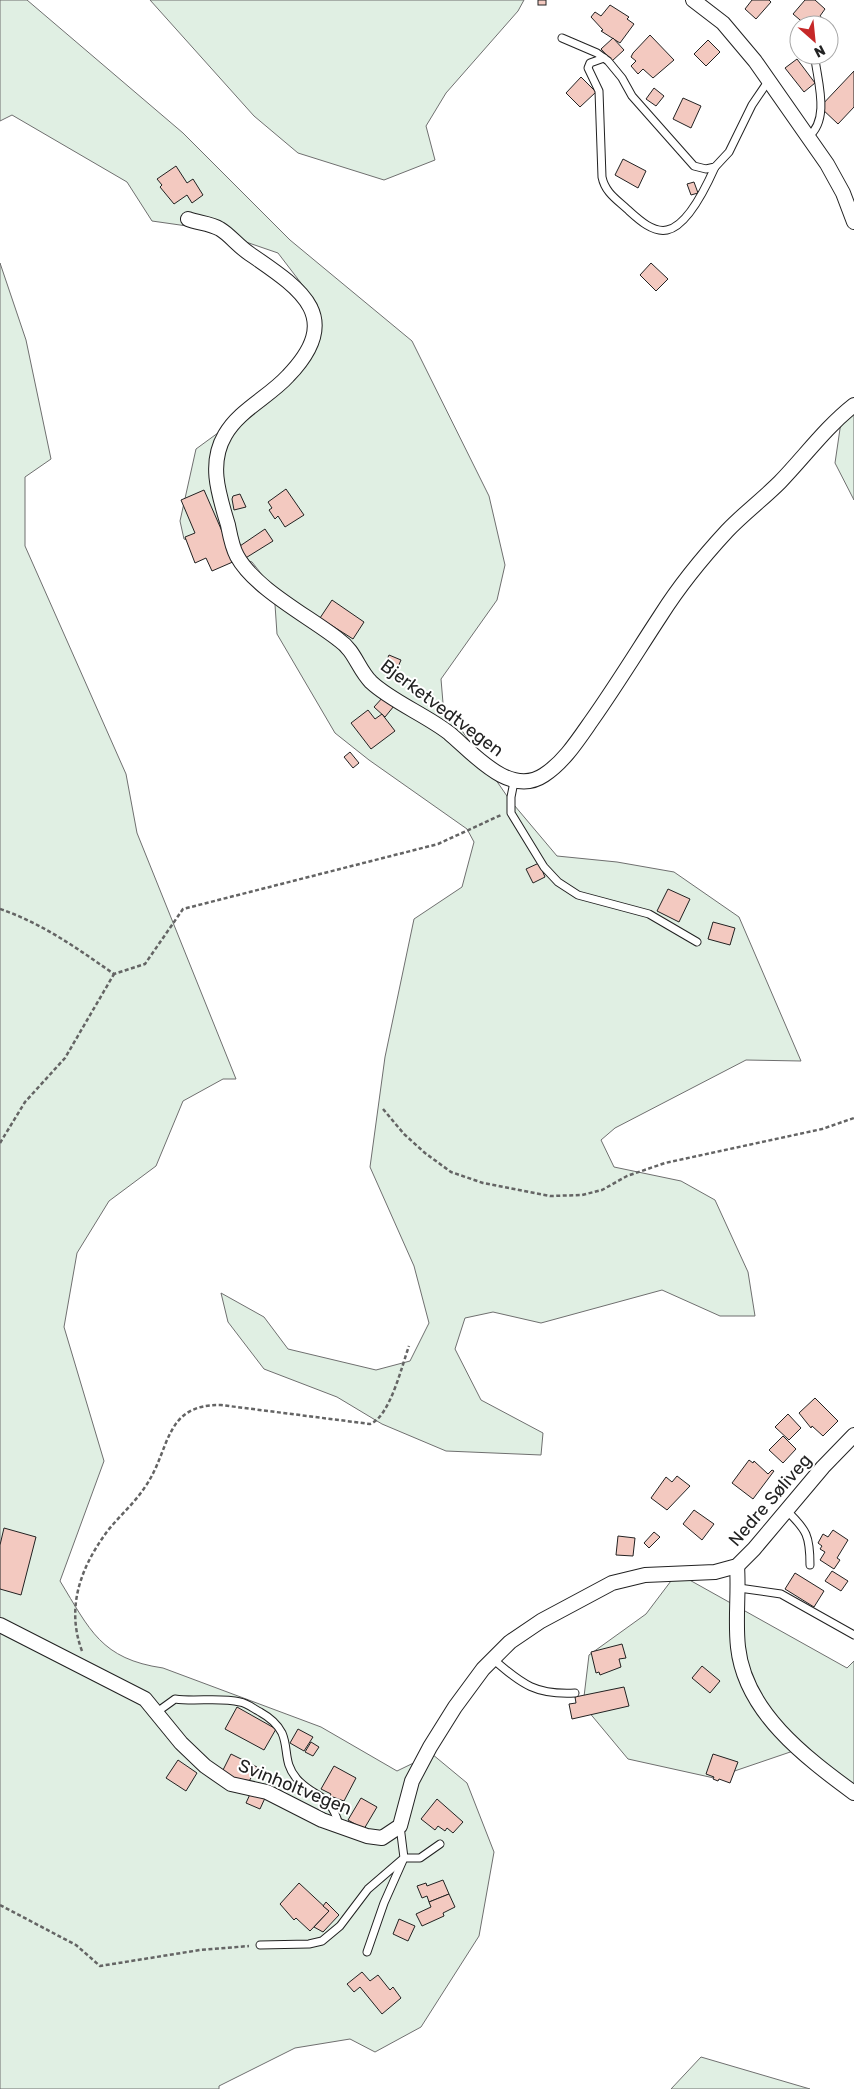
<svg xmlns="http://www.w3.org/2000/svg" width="854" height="2089" viewBox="0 0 854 2089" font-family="Rubik,sans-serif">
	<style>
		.green { fill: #e0efe3; stroke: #6f6f6f }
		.building { fill: #f3c9c0; stroke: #222 }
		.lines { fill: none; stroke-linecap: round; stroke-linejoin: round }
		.lane-casing { stroke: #222; stroke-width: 9 }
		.street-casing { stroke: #222; stroke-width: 16 }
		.path { stroke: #646464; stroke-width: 2.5; stroke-dasharray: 4 2.5; stroke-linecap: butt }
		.lane { stroke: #fff; stroke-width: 7 }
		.street { stroke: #fff; stroke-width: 14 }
		.labels { text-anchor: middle; stroke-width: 4; stroke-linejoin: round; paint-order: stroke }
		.street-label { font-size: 18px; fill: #222; stroke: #fff }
	</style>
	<rect width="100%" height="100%" fill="#fff"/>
	<g class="green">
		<path d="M 0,0 L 27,0 L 183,133 L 290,240 L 412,341 L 489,496 L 505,565 L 497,600 L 441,679 L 443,703 L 509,799 L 557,856 L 617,862 L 674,872 L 739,917 L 801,1061 L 746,1060 L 615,1128 L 601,1140 L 614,1167 L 681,1181 L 715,1200 L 748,1272 L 755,1316 L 720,1316 L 662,1290 L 541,1323 L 493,1312 L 465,1318 L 455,1349 L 481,1400 L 543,1433 L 541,1455 L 446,1451 L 382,1424 L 337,1397 L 264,1369 L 228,1322 L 221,1293 L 264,1317 L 288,1349 L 376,1370 L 410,1361 L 429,1323 L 414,1266 L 370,1167 L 385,1057 L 414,919 L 462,887 L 474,842 L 467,829 L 369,760 L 335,733 L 277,634 L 274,590 L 252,562 L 184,539 L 180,521 L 196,449 L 252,408 L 317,342 L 317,304 L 278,253 L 208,229 L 152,221 L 127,182 L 12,115 L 0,121 Z"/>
		<path d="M 150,0 L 524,0 L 518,11 L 446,93 L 426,126 L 435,160 L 384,180 L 298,153 L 254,116 Z"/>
		<path d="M 0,263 L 26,340 L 51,459 L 25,477 L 25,546 L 126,774 L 137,833 L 236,1079 L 223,1079 L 183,1101 L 156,1166 L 109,1201 L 77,1253 L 64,1327 L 104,1461 L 60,1581 C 90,1630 101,1659 163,1668 L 321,1727 L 397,1771 L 432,1754 L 467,1783 L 494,1852 L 479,1936 L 421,2027 L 375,2052 L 350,2039 L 295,2048 L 219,2086 L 219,2089 L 0,2089 Z"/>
		<path d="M 854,410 L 854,500 L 835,463 L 841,422 Z"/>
		<path d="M 677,1573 L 847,1668 L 854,1661 L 854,1785 L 802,1748 L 714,1778 L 628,1759 L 583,1705 L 589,1655 L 646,1614 Z"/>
		<path d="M 701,2057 L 810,2089 L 671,2089 Z"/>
	</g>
	<g class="building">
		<rect x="538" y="0" width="8" height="5"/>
		<path d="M 752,0 L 769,0 L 771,2 L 756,19 L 745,9 Z"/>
		<path d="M 805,0 L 815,0 L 825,9 L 820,16 L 836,30 L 829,38 L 829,25 L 806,25 L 793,14 Z"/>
		<path d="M 610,5 L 629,17 L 627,19 L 634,24 L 620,43 L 601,31 L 603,30 L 591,17 L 595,12 L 601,16 Z"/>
		<path d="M 650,35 L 674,60 L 653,78 L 643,69 L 638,74 L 631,66 L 636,61 L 631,57 L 633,53 Z"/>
		<path d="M 613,38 L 624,50 L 612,61 L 601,49 Z"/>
		<path d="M 708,40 L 720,52 L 706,66 L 694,54 Z"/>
		<path d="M 797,59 L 815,83 L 804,92 L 785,68 Z"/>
		<path d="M 854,71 L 854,107 L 838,124 L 820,107 Z"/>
		<path d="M 581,77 L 596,92 L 580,107 L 566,93 Z"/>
		<path d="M 654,88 L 664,96 L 656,106 L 646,99 Z"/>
		<path d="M 683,98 L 701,106 L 691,128 L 673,119 Z"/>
		<path d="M 623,159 L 646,171 L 638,188 L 615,175 Z"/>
		<path d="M 176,166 L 187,183 L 193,179 L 203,195 L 192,203 L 187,195 L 174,204 L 160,187 L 162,185 L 157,179 Z"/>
		<path d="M 694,182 L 698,193 L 691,195 L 687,184 Z"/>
		<path d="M 651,263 L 668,279 L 656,291 L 640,275 Z"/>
		<path d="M 286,489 L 304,515 L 285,527 L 278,516 L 275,519 L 269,510 L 272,508 L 268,502 Z"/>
		<path d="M 204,490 L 235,561 L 212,571 L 206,558 L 195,563 L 185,537 L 195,533 L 181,500 Z"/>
		<path d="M 240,494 L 246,507 L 234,510 L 232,499 L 233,496 Z"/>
		<path d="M 265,529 L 273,541 L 244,559 L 237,548 Z"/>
		<path d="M 332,600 L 364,622 L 353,639 L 320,618 Z"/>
		<path d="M 389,655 L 401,660 L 395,674 L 383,668 Z"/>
		<path d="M 384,696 L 394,706 L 385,717 L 374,707 Z"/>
		<path d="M 368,710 L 375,719 L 382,714 L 395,731 L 371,749 L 351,723 Z"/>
		<path d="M 350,752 L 359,763 L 353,768 L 344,757 Z"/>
		<path d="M 539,863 L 545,877 L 533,883 L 526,869 Z"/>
		<path d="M 668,889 L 690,899 L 679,922 L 657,911 Z"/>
		<path d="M 713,922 L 735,928 L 730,945 L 708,939 Z"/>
		<path d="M 815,1398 L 838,1421 L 823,1436 L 812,1426 L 811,1428 L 799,1413 Z"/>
		<path d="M 788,1414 L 801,1428 L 789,1440 L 775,1427 Z"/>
		<path d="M 783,1436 L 796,1449 L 783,1463 L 769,1450 Z"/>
		<path d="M 749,1460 L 753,1463 L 754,1461 L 768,1474 L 772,1470 L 774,1471 L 753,1499 L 732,1483 Z"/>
		<path d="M 677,1476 L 690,1486 L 667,1510 L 651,1498 L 666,1477 L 672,1482 Z"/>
		<path d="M 694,1510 L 714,1524 L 702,1540 L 683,1524 Z"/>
		<path d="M 4,1528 L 36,1537 L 21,1595 L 0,1589 L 0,1545 Z"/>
		<path d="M 833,1530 L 848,1540 L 837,1558 L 840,1560 L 834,1569 L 820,1560 L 825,1552 L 820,1549 L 822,1546 L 818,1543 L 823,1534 L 828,1537 Z"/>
		<path d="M 654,1532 L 660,1537 L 649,1548 L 644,1543 Z"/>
		<path d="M 618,1536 L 635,1538 L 633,1556 L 616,1555 Z"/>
		<path d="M 832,1571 L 848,1581 L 841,1591 L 825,1581 Z"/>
		<path d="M 795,1573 L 824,1591 L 814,1607 L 785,1589 Z"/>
		<path d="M 622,1644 L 626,1658 L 619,1659 L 621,1667 L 600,1675 L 599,1672 L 596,1673 L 591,1652 Z"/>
		<path d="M 702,1666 L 720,1681 L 710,1693 L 692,1678 Z"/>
		<path d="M 624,1687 L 629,1706 L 572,1719 L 569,1704 L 576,1703 L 575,1697 Z"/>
		<path d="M 237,1707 L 276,1729 L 264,1750 L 225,1729 Z"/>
		<path d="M 298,1729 L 313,1737 L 304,1751 L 290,1743 Z"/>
		<path d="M 311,1742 L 319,1747 L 313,1756 L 305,1752 Z"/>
		<path d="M 231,1754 L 257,1767 L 247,1785 L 222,1772 Z"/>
		<path d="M 713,1754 L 738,1762 L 730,1783 L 719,1779 L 718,1781 L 713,1779 L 714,1777 L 706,1774 Z"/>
		<path d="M 178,1760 L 197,1773 L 186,1791 L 166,1778 Z"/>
		<path d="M 334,1766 L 356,1778 L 344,1801 L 330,1796 L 331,1794 L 321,1789 Z"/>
		<path d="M 251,1792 L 265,1798 L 260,1809 L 246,1803 Z"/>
		<path d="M 361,1798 L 377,1807 L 364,1829 L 348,1820 Z"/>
		<path d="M 437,1799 L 463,1822 L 453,1833 L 447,1828 L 445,1831 L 438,1826 L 435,1830 L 421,1819 Z"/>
		<path d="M 443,1880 L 449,1894 L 429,1902 L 427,1896 L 422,1898 L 417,1886 L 426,1883 L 427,1886 Z"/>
		<path d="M 299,1883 L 329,1911 L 310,1931 L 296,1918 L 294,1920 L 280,1904 Z"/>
		<path d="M 449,1894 L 455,1907 L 443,1913 L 444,1916 L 422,1926 L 416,1914 L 431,1907 L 429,1902 Z"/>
		<path d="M 326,1902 L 339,1915 L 323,1932 L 314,1927 L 329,1911 L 323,1906 Z"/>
		<path d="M 399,1919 L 415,1926 L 408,1941 L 393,1934 Z"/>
		<path d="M 362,1972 L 370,1981 L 378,1975 L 390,1990 L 393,1987 L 401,1998 L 382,2014 L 360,1987 L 354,1992 L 347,1984 Z"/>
	</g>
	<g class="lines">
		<g class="lane-casing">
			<g id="lane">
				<path d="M 562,38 L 597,53 L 608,61 L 622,78 L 632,96 L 694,166 L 706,169 L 715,167 L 729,152 L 752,105 L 769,80"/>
				<path d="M 604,58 L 590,63 L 588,68 L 599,91 L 602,177 C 605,192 616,199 627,209 C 637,218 652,233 667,230 C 688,226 707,185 715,167"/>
				<path d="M 808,137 C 830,120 818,83 815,59"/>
				<path d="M 514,782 L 511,797 L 511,813 L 544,867 L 558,882 L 578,895 L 649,914 L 697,942"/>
				<path d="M 786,1510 C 807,1530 810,1536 810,1565"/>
				<path d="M 739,1588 L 781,1594 L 854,1635"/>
				<path d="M 494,1660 C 523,1685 536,1695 575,1693"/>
				<path d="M 157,1712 L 175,1699 C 196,1702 219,1697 240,1702 C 247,1703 254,1709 260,1712 C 269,1717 277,1723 282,1733 C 289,1749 283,1763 297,1779 C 315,1799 330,1792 339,1825"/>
				<path d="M 260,1945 L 309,1944 L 322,1941 L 340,1926 L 368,1889 L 404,1858 L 400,1826"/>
				<path d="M 367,1952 L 384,1903 L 404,1858 L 420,1858 L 440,1844"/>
			</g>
		</g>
		<g class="street-casing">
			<g id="street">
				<path d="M 693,0 L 723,23 L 755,61 L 827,164 L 843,193 L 854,222"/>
				<path d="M 188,219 C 198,223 210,223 220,229 C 229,234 239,247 250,254 C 301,289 345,317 288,376 C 269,397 239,410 225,435 C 208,464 219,495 228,525 C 230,535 232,547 237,556 C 255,589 310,617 339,640 C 355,651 358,669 371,682 C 391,701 426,715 449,733 C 473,753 510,798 544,775 C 564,762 578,740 592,720 C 616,686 638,650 661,615 C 680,585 703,557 727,531 C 743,514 763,499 780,482 C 805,456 826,427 854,405"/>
				<path d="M 737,1566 C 739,1593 735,1620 738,1647 C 745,1712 805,1757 854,1793"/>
				<path d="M 0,1625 L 145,1699 L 181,1743 L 205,1766 L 231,1784 L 267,1792 L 322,1820 L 367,1836 L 382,1838 L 400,1826 L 412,1781 L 430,1747 L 455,1707 L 483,1669 L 510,1642 L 541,1621 L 612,1583 L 645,1575 L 715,1572 L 737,1566 L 754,1549 L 823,1467 L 854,1435"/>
			</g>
		</g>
		<g class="path">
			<path d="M 0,909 C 42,923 78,949 114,974 L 145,964 L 183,909 L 438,844 L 501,815"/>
			<path d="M 383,1109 L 404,1134 L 425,1153 L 451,1172 L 483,1183 L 550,1196 L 582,1195 L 602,1190 L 627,1176 L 665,1163 L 822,1129 L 854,1118"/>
			<path d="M 0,1143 L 25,1102 L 65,1058 L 114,974"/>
			<path d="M 82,1651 C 66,1608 80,1569 106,1533 C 118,1517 134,1504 145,1487 C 171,1450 163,1404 221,1405 L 370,1424 C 390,1417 402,1365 409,1346"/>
			<path d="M 0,1905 L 76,1945 L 100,1966 L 200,1950 L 249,1946"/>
		</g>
		<use href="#lane" class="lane"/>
		<use href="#street" class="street"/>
	</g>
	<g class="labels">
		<g class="street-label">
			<text transform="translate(442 708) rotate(37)" y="6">Bjerketvedtvegen</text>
			<text transform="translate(770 1500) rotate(-49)" y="6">Nedre Søliveg</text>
			<text transform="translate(295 1787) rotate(22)" y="6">Svinholtvegen</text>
		</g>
	</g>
	<g transform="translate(814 40) rotate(153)"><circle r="24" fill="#ffffff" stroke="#a7a7a7"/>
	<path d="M0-4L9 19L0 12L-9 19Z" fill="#c62828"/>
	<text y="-8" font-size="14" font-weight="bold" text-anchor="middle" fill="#222222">N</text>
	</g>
</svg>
